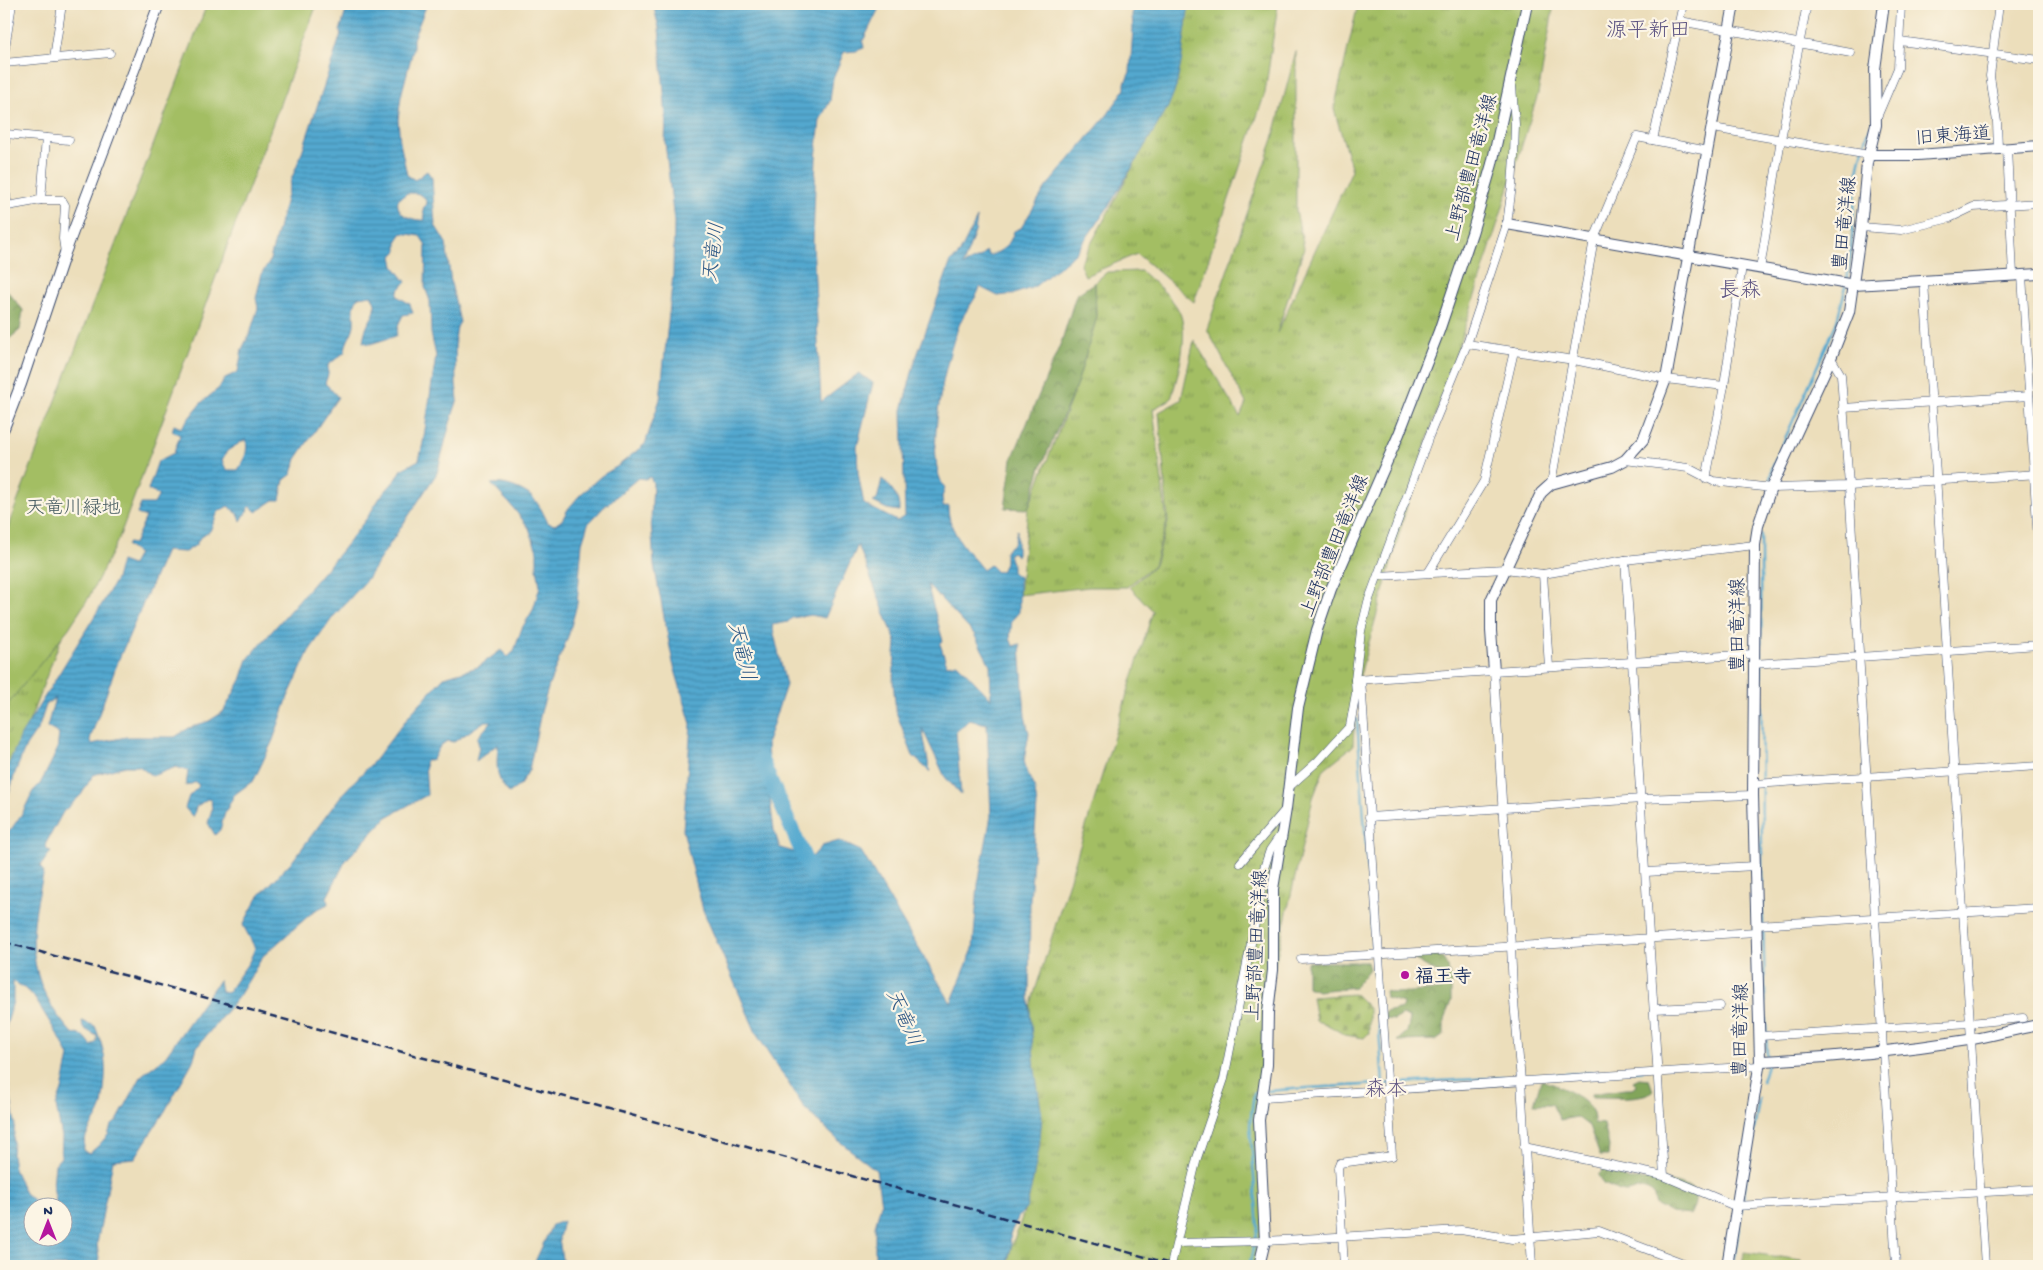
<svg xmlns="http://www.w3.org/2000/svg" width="2043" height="1270" viewBox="0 0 2043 1270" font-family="'Gochi Hand','Klee One',sans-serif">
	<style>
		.grass { fill: url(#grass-tufts); stroke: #5f7661 }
		.forest { fill: url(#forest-crowns); stroke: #4e6a5c }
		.cemetery { fill: url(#cemetery-stones); stroke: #5f7661 }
		.green { fill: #a3be64; stroke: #5f7661 }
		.water { fill: url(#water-rules); stroke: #376c96; fill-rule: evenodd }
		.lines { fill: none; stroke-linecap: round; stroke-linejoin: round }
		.stream { stroke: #53a8cf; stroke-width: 2.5 }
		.river { stroke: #53a8cf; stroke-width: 15 }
		.street-casing { stroke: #3a496c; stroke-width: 9 }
		.secondary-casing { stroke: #3a496c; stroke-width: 12 }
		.street { stroke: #fff; stroke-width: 8 }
		.secondary { stroke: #fff; stroke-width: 10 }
		.rail { stroke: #1b2f5e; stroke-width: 2.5; stroke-dasharray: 8 4; stroke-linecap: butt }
		.poi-dot { fill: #b5179e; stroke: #fcf5e5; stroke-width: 2 }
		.labels { text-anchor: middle; stroke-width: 4.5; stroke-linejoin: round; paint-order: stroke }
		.street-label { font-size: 19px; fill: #1b2f5e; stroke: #fcf5e5 }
		.park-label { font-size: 19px; fill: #445a60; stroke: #fcf5e5 }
		.poi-label { font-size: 19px; font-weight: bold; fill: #1b2f5e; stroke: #fcf5e5; text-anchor: start }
		.water-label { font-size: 20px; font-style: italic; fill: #2f5986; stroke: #fcf5e5 }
		.quarter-label { font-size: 21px; fill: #5b5281; stroke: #fcf5e5 }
	</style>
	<defs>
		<pattern id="grass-tufts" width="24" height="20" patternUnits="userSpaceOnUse" patternTransform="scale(1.25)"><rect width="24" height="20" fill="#a3be64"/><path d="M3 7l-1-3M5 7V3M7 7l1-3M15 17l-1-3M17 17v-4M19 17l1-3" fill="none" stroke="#849b56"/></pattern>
		<pattern id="forest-crowns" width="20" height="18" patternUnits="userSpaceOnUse" patternTransform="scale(1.25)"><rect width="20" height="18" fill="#82a55a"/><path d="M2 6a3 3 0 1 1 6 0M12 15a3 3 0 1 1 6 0" fill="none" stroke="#6a874e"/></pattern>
		<pattern id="cemetery-stones" width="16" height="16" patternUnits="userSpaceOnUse" patternTransform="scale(1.25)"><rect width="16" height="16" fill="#a3be64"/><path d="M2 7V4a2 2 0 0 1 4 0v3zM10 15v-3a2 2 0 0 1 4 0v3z" fill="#849b56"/></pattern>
		<pattern id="water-rules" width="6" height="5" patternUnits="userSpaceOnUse" patternTransform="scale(1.25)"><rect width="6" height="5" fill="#53a8cf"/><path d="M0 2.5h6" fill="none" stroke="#4489ab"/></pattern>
	</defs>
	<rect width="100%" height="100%" fill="#fcf5e5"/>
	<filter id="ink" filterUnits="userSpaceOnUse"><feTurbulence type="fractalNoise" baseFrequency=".02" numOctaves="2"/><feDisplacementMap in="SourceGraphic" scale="10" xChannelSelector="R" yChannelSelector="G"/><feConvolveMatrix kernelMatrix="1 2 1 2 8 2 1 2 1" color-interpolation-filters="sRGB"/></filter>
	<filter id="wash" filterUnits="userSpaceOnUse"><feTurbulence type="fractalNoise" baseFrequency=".0096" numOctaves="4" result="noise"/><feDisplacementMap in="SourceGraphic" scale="20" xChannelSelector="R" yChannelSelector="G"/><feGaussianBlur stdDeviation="1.12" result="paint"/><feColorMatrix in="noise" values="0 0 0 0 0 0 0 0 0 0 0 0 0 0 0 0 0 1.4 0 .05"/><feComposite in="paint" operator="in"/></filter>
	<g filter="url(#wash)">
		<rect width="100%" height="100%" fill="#ecdebb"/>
		<g class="grass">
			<path d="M 1188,4 L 1278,4 L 1265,93 L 1194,302 L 1137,254 L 1085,276 L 1080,264 L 1176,87 Z"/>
			<path d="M 1358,4 L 1554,4 L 1538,94 L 1474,299 L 1415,477 L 1356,689 L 1353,746 L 1324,769 L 1313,798 L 1272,978 L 1259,1128 L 1264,1217 L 1259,1266 L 1007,1266 L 1011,1248 L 1029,1198 L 1030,1007 L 1153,611 L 1130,587 L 1155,565 L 1168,522 L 1159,412 L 1181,400 L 1194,340 L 1240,417 L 1246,403 L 1207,329 L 1273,139 L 1296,51 L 1296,211 L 1304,248 L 1277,333 L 1352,170 L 1334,109 Z"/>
			<path d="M 1141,271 C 1153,282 1171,295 1179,311 C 1190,334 1178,375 1171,399 L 1153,409 L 1167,522 L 1154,565 L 1127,587 L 1089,587 L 1019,595 L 1028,509 L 1077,384 L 1096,320 L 1095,282 L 1107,272 Z"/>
			<path d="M 62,636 L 4,787 L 4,707 Z"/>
			<path d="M 1744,1252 L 1801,1260 L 1801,1266 L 1742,1266 Z"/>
		</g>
		<g class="forest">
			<path d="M 1095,282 L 1096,320 L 1077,384 L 1041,467 L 1028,509 L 1005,508 L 1012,459 L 1062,340 L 1076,295 Z"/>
			<path d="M 4,287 L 23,310 L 20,330 L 4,343 Z"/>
			<path d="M 1433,954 L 1442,957 L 1448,967 L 1451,982 L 1451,1001 L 1444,1020 L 1444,1035 L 1437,1040 L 1397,1041 L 1407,1032 L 1410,1019 L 1403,1015 L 1394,1020 L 1385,1019 L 1385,1012 L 1402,1008 L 1403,1003 L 1386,998 L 1385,991 L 1394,993 L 1441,990 L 1443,973 L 1436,972 L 1415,960 L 1416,957 Z"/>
			<path d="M 1307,962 L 1367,962 L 1369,969 L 1355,987 L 1318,991 L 1307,987 Z"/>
			<path d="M 1639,1078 L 1649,1079 L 1653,1091 C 1641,1100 1607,1097 1591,1097 L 1591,1094 L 1625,1089 L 1633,1089 L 1637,1086 L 1633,1081 Z"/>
			<path d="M 1541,1080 C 1555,1084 1586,1097 1592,1111 C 1594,1115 1594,1120 1594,1123 L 1604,1124 L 1609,1146 L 1608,1156 L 1600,1156 L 1589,1126 L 1577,1117 L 1560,1120 L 1552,1104 L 1534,1104 Z"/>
			<path d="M 1604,1169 L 1629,1180 L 1662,1179 L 1692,1188 C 1697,1199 1696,1204 1690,1215 L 1671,1213 L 1656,1205 L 1653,1193 C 1639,1184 1639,1191 1626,1192 C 1619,1192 1610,1186 1603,1184 L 1598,1175 Z"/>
		</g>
		<path class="cemetery" d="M 1355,994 L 1369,1008 L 1369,1033 L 1364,1038 L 1345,1035 L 1326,1024 L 1316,1021 L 1312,997 Z"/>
		<path class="green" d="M 207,4 L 317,4 L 119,538 L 89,597 L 69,628 L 4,709 L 4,546 L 10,521 Z"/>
		<g class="water">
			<path d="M 348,4 L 427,4 L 413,39 L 413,50 L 401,96 L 398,120 L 400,142 L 407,175 L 415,180 L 427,171 L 432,178 L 435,225 L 446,243 L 451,283 L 460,322 L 457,327 L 455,340 L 456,384 L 458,399 L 450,423 L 437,473 L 364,583 L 333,617 L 309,651 L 288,697 L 273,740 L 254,780 L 234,795 L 225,813 L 220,830 L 215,835 L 208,823 L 212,809 L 211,800 L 207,799 L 196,807 L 193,817 L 185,808 L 189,796 L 199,786 L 196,782 L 186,786 L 188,771 L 176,767 L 152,776 L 139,766 L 125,766 L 93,775 L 81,795 L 63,812 L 45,845 L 47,850 L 51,851 L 40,867 L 44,872 C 28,933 25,980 70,1031 C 74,1035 80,1034 84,1037 C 87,1039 89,1044 92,1046 L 97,1042 L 97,1036 L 83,1028 L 82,1021 L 95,1026 C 105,1051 107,1063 104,1090 C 103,1095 103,1100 102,1105 C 97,1122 82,1133 84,1151 L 89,1154 L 99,1145 L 108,1135 L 111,1126 L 117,1121 L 142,1075 L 164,1058 L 219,980 L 221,992 L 227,993 L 249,962 L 255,948 L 243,925 L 258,897 L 294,859 L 343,793 L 374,761 L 412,712 L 444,677 L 478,667 L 501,650 L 508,657 L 514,651 L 522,628 L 533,610 L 540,586 L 537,568 L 537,551 L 529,528 L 510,504 L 491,484 C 503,481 525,490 533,498 C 540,505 544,515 548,523 L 555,525 L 562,520 L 568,509 L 579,496 L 601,476 L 618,466 L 645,444 L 660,399 L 673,275 L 674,222 L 665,142 L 666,119 L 659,28 L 653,4 L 881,4 L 863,41 L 864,48 L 856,51 L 844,52 L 833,78 L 830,101 L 820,120 L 816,159 L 813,242 L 821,402 L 859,373 L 873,383 L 857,447 L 858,473 L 864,504 L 897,521 L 905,516 L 902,410 L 915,361 L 951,261 L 958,256 L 977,218 L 975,232 L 963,265 L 981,257 L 986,251 L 989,256 C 1002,251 1010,246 1014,231 L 1021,228 L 1046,187 L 1108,114 L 1125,89 L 1125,83 L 1130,72 L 1133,29 L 1132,14 L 1136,4 L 1189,4 L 1181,63 L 1176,87 L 1168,107 L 1109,206 L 1075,254 L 1034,287 L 1014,294 L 998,296 L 980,287 C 976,300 965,310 960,323 C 946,355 922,460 945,488 L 942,497 L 943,507 L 948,506 C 948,532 968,551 983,570 L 990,565 L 997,572 L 1002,570 L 1005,562 L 1005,551 L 1014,543 L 1017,530 L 1017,556 L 1012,552 L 1008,555 L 1012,563 L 1012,572 L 1019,577 L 1019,612 L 1012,620 L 1010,638 L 1013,646 L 1020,644 L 1025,716 L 1029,733 L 1024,761 L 1028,775 L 1034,785 L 1037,805 L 1030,900 L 1029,1000 L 1035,1070 L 1042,1116 L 1039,1149 L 1031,1189 L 1026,1209 L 1019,1216 L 1010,1234 L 1011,1248 L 1008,1259 L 1010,1266 L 875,1266 L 875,1226 L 881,1204 L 876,1170 L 839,1141 L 805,1109 L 757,1035 L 703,910 L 683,830 L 691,724 L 673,663 L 654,565 L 651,521 L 653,483 L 650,477 L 645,479 L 638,478 L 604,507 L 588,524 L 582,543 L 577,604 L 569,634 L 549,685 L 541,712 L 529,770 L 520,785 L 509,793 C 494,777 497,765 498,744 L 476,761 L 479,746 L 477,738 L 492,721 L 485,721 L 454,742 L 447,741 L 440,746 L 433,759 L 425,761 L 427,795 L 387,817 L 368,837 L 346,860 L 327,897 L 328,904 L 314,911 L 263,956 L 239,996 L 197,1047 L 193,1061 L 165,1111 L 135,1158 L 113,1160 L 97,1244 L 100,1266 L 4,1266 L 4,1058 L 15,1123 L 12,1154 L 14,1169 L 25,1193 L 33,1200 L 38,1201 L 46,1207 L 32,1208 L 32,1238 L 62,1238 L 62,1208 L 57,1207 L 53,1186 L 55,1164 L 61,1157 L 62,1137 L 56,1106 L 62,1090 L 69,1056 L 61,1040 L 34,997 L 24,988 L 13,981 L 13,1001 L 4,1034 L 4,832 L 10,831 L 23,812 L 33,791 L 40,784 L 50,765 L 57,750 L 59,734 L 47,727 L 55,698 L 46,705 L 39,727 L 26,746 L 15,773 L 4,811 L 4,775 L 21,735 L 102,604 L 116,579 L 121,561 L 132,565 L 138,554 L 127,546 L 128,543 L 134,544 L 146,517 L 137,514 L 141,504 L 154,504 L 159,495 L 148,490 L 158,461 L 174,453 L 180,435 L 172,431 L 174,425 L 181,428 L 201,403 L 219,388 L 225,378 L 238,372 L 242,349 L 250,333 L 258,308 L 256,298 L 262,273 L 269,263 L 291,180 L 300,158 L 341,34 L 340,31 ZM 407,193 C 418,193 424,193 427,204 L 423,208 L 425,220 C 413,221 395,215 398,200 ZM 402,233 L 420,236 L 426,245 L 425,287 L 430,301 L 431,333 L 436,356 L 423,443 L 419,460 L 402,469 L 397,478 L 381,496 L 367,518 L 343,549 L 248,659 L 241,680 L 223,712 L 209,721 L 189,728 L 175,737 L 126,737 L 92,744 L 90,739 L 118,661 L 166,551 L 185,552 L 196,545 L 199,539 L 210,531 L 218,512 L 228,506 L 238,514 L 241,521 L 250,506 L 256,512 L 274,500 L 280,500 L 284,480 L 292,474 L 296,459 L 338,397 L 325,383 L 328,375 L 328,365 L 345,352 C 345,341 353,334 354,325 C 355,312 351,309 358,297 L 371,295 C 381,311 371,315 366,329 C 364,333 364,338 363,342 L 370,344 L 396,336 L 399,323 L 403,315 L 413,313 L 410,304 L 397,296 L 398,291 L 406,282 L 394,266 L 392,256 L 397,251 L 397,240 ZM 246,439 C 248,452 245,459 238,470 L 226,470 L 222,460 L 227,451 ZM 858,545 L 896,642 L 893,681 L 896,712 L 913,756 L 930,772 L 922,728 L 945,777 L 961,795 L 956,732 L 969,720 L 987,724 L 991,816 L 978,884 L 973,949 L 951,1003 L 861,851 L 839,841 L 822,846 L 812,857 L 780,848 L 774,830 L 770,799 L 767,742 L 786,685 L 772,625 L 788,622 L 792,618 L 811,615 L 825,618 ZM 927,584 L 974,634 L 990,665 L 991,699 L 957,663 L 947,665 L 940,644 L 943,641 Z"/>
			<path d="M 882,479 C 892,487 900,499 899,511 L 887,509 L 873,502 L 877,500 Z"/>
			<path d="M 563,1221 L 559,1238 L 563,1266 L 533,1266 L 552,1225 Z"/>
		</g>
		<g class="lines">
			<g class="stream">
				<path d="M 1890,77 L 1894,65 L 1895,43"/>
				<path d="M 1847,280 C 1856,230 1850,174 1871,126"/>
				<path d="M 1770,480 L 1772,468 L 1836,324 L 1846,286"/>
				<path d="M 1761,535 L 1762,889 L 1767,1057"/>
				<path d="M 1357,719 L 1383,1085"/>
				<path d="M 1762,1081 L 1767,1065"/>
				<path d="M 1267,1091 L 1307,1088 L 1643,1070"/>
				<path d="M 1249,1266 L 1258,1228 L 1250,1125 L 1254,1093 L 1259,1092"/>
				<path d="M 1733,1266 L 1759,1099"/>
			</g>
			<path class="river" d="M 761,759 L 811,873"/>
		</g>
	</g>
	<g filter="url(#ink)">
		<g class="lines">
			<g class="street-casing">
				<g id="street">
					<path d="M 1680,21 L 1851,53"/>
					<path d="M 1900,41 L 2039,60"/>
					<path d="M 4,54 L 12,4"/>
					<path d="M 54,58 L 62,4"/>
					<path d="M 4,63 L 110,53"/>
					<path d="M 1877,117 L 1898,68 L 1901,4"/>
					<path d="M 1713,128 L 1869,155"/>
					<path d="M 1653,140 L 1683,4"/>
					<path d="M 2007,148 L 2013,275"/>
					<path d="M 1998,149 L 1997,122 L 1990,76 L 1999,4"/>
					<path d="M 4,151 L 6,134 L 69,140"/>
					<path d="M 4,185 L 8,206 L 4,207"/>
					<path d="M 41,200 L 62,200 L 65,205 L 63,239 L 65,253"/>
					<path d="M 8,206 L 41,200 L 46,138"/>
					<path d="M 1861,227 L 1901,230 L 1950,218 L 1973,207 L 2039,203"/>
					<path d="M 1760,269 L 1781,139 L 1807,4"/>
					<path d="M 2022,275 L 2039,558"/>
					<path d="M 1924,281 L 1985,1266"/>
					<path d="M 1467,344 L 1574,360 L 1666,379 L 1724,386"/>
					<path d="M 1831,358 L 1841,375 L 1849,486 L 1896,1266"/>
					<path d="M 1843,408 L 2029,396"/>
					<path d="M 1625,460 L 1688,468 L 1713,481 L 1771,488 L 1849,486 L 2039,474"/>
					<path d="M 1706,479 L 1724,386 L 1742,266"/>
					<path d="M 1551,484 L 1594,239 L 1637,137 L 1708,151"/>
					<path d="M 1625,560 L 1632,662 L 1753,654"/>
					<path d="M 1428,573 L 1484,481 L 1514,351"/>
					<path d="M 1543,574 L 1549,667"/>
					<path d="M 1378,576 L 1505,569 L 1543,574 L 1625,560 L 1755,545"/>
					<path d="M 1753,664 L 2039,645"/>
					<path d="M 1494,671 L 1511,946 L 1513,990 L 1521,1081 L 1532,1266"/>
					<path d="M 1355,680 L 1632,662 L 1664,1176"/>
					<path d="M 1754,784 L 2039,766"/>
					<path d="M 1289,787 L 1318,761 L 1350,726 L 1356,693 L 1355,680 L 1361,631 L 1368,602 L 1429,436 L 1467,344 L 1507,224 L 1512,186 L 1514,156 L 1515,124 L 1512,86"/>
					<path d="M 1369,817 L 1642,799 L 1753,795"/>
					<path d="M 1240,863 L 1285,810"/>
					<path d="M 1646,872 L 1755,866"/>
					<path d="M 1756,925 L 2039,908"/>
					<path d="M 1301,959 L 1756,932"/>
					<path d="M 1654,1009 L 1720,1006"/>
					<path d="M 1760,1036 L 1970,1023 L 2023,1018"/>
					<path d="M 1262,1098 L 1759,1066"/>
					<path d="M 1524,1147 L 1664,1176 L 1735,1206 L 2039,1189"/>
					<path d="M 1177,1243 L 1265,1241 L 1461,1230 L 1512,1239 L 1599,1231 L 1691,1266"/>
					<path d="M 1172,1261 L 1197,1158 L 1224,1079 L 1259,903 L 1264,868 L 1270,850 L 1281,834"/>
					<path d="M 1344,1266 L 1338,1168 L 1340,1163 L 1392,1156 L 1361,679"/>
				</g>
			</g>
			<g class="secondary-casing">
				<g id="secondary">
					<path d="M 1869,155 L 1918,155 L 2039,146"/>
					<path d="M 1507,224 L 1854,285 L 2039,274"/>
					<path d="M 4,428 L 21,384 L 65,253 L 159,4"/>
					<path d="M 1494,671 L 1491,631 L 1491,600 L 1541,493 L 1551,484 L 1612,467 L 1625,460 L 1643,440 L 1666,379 L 1734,4"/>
					<path d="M 1760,1061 C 1830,1058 1899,1051 1968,1040 C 1992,1036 2015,1029 2039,1025"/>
					<path d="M 1259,1266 L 1265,1241 L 1259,1120 L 1267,1065 L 1268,1012 L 1273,970 L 1273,889 L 1286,809 L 1298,708 L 1317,630 L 1331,589 L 1399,434 L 1439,331 L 1472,233 L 1492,164 L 1527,4"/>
					<path d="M 1727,1266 L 1760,1061 L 1753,795 L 1755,545 L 1758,526 L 1771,488 L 1831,358 L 1849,312 L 1861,227 L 1867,163 L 1876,125 L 1875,69 L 1884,4"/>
				</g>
			</g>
			<use href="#street" class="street"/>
			<use href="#secondary" class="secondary"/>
			<path class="rail" d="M 4,942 L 1178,1266"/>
		</g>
	</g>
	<circle class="poi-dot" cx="1405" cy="975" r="5"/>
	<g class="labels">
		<g class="street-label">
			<text transform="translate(1953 134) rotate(-4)" y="7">旧東海道</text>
			<text transform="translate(1470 167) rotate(-75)" y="7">上野部豊田竜洋線</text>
			<text transform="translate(1843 223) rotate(-84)" y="7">豊田竜洋線</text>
			<text transform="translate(1333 545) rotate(-68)" y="7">上野部豊田竜洋線</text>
			<text transform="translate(1736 625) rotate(-90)" y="7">豊田竜洋線</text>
			<text transform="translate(1255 945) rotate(-87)" y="7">上野部豊田竜洋線</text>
			<text transform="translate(1739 1030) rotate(-89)" y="7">豊田竜洋線</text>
		</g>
		<g class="park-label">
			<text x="73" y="513">天竜川緑地</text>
		</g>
		<g class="poi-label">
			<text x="1415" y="982">福王寺</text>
		</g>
		<g class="water-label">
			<text transform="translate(712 252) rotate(-83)" y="7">天竜川</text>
			<text transform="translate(743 651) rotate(76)" y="7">天竜川</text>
			<text transform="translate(905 1017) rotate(66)" y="7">天竜川</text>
		</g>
		<g class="quarter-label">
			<text x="1648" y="36">源平新田</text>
			<text x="1740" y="296">長森</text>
			<text x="1386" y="1095">森本</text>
		</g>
	</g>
	<rect width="2043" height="1270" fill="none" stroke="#fcf5e5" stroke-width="20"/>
	<g transform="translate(48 1222)"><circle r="24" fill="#fcf5e5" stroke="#a2a6af"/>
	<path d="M0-4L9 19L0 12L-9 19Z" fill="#b5179e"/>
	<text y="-8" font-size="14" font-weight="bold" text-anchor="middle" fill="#1b2f5e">N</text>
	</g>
</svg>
